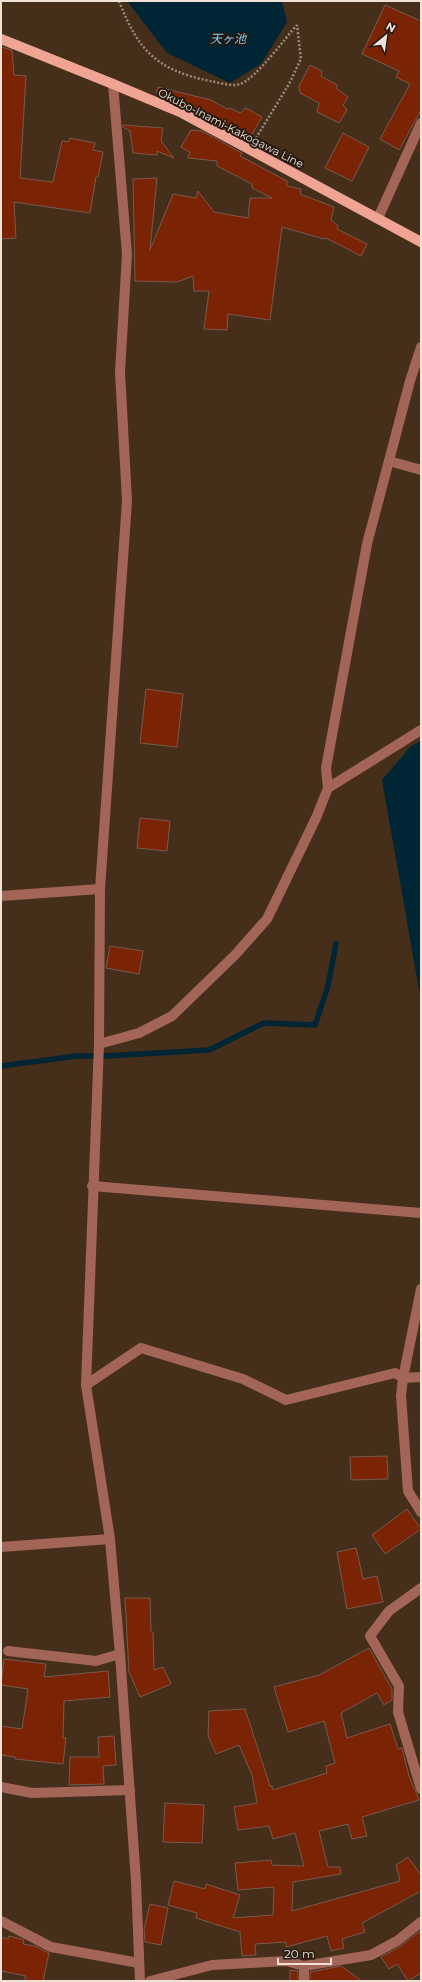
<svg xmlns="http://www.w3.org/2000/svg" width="422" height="1982" viewBox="0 0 422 1982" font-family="Montserrat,'Noto Sans JP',sans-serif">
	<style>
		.water { fill: #002534 }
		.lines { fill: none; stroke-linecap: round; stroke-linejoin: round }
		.stream { stroke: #002534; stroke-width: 5.5 }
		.building { fill: #7a2405; stroke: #79594f }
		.path { stroke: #9c8a7a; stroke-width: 2.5; stroke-dasharray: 2 2; stroke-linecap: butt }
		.minor { stroke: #a36558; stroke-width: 10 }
		.major { stroke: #f0a493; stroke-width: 10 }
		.labels { text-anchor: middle; stroke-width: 4; stroke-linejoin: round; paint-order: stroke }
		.street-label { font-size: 11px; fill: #f0e2d6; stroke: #241a11 }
		.water-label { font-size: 12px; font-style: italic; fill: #7dccf0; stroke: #241a11 }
	</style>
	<rect width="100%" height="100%" fill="#452f1b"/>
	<g class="water">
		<path d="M 127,1 L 282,1 L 287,22 L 261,64 L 230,83 L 167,53 Z"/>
		<path d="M 421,741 L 421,1001 L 382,780 L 411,746 Z"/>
	</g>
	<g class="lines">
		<path class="stream" d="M 1,1066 L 77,1056 L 106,1056 L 209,1050 L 264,1023 L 315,1025 L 328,986 L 336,944"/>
	</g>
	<g class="building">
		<path d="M 385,5 L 421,21 L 421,110 L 399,150 L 380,139 L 410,84 L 396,77 L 399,71 L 362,54 Z"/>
		<path d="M 1,47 L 12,50 L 14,75 L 26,76 L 20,178 L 53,182 L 62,141 L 68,142 L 70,138 L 95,143 L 93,150 L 103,152 L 98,177 L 96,177 L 90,213 L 14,202 L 16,238 L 1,239 Z"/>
		<path d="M 310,65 L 322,71 L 321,76 L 337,85 L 337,89 L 348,97 L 343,105 L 347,110 L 339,123 L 317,112 L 319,103 L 300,93 L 299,86 Z"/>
		<path d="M 158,87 L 211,100 L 227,109 L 230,108 L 240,113 L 246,108 L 262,117 L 248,141 L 156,92 Z"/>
		<path d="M 123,125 L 163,128 L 161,141 L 174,158 L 157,151 L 157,155 L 133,153 L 130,131 L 123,127 Z"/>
		<path d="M 191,130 L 202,131 L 242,153 L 240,156 L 287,181 L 287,186 L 301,189 L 300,194 L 334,207 L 331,220 L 338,226 L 337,229 L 367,244 L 361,256 L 326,238 L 324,239 L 282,227 L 270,320 L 228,314 L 227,330 L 204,329 L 209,291 L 194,291 L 193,276 L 177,282 L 135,281 L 133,179 L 157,178 L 150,250 L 173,194 L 196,198 L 198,191 L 214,212 L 248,218 L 250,198 L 272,198 L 252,188 L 252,184 L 217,166 L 217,161 L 188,158 L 190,152 L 181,147 Z"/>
		<path d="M 343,133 L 369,147 L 352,181 L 325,168 Z"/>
		<path d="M 146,689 L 183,694 L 177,747 L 140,743 Z"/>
		<path d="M 140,818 L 170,821 L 167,851 L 137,848 Z"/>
		<path d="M 110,946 L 143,951 L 139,974 L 106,968 Z"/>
		<path d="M 387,1456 L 388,1479 L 351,1480 L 350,1457 Z"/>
		<path d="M 407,1509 L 421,1529 L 385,1554 L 372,1535 Z"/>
		<path d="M 356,1548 L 363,1579 L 377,1576 L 383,1602 L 347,1609 L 337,1552 Z"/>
		<path d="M 125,1598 L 150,1598 L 151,1632 L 153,1632 L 154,1670 L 163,1667 L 171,1684 L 140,1697 L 129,1672 Z"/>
		<path d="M 369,1648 L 392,1689 L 392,1700 L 384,1705 L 377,1693 L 341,1713 L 347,1738 L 390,1724 L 398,1749 L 402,1748 L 409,1776 L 419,1800 L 362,1817 L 367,1836 L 352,1839 L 348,1824 L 319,1831 L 328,1867 L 340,1867 L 341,1874 L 293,1882 L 292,1911 L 400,1881 L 396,1865 L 408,1857 L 421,1875 L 421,1891 L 362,1923 L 365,1932 L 342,1939 L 344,1948 L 331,1951 L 327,1936 L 286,1947 L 286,1942 L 255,1944 L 256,1955 L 242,1956 L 240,1932 L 196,1918 L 197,1913 L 168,1905 L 174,1881 L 205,1889 L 206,1884 L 240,1895 L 233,1918 L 273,1915 L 274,1887 L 238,1890 L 235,1863 L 271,1860 L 272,1865 L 304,1866 L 295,1833 L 273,1839 L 269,1826 L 238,1830 L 234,1807 L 257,1803 L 252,1775 L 239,1745 L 216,1754 L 208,1736 L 209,1711 L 245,1709 L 270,1786 L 272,1786 L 273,1790 L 327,1773 L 326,1766 L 335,1763 L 324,1721 L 288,1732 L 274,1687 L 319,1675 Z"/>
		<path d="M 4,1659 L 46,1664 L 44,1677 L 108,1671 L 110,1697 L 64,1701 L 63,1738 L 66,1738 L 63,1764 L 15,1759 L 15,1757 L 1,1755 L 1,1726 L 22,1729 L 28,1689 L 1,1685 Z"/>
		<path d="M 114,1736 L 116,1765 L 103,1766 L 104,1784 L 69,1785 L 70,1757 L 99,1757 L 98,1737 Z"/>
		<path d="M 165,1803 L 204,1805 L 202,1843 L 163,1842 Z"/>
		<path d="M 150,1904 L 168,1908 L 161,1945 L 145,1942 L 144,1929 Z"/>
		<path d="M 421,1930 L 421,1973 L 408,1981 L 397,1964 L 389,1969 L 381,1957 L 401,1946 Z"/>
		<path d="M 9,1936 L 21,1939 L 24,1940 L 23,1944 L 35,1946 L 49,1953 L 43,1981 L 24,1981 L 26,1976 L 1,1971 L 1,1937 L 8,1939 Z"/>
		<path d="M 341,1966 L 362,1981 L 310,1981 L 310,1972 Z"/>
		<path d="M 290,1970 L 298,1971 L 298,1981 L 290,1981 Z"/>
	</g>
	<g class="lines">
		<g class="path">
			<path d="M 119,1 C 138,50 156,70 210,81 C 218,82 231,87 240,84 C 256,79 285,38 297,25"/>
			<path d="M 256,138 L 289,84 L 301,59 L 297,25"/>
		</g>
		<g class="minor">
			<path d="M 113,84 L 127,254 L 120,372 L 127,501 L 100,889 L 99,1044 L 86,1385 L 110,1539 L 120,1654 L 136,1881 L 140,1981"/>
			<path d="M 378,218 L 421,123"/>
			<path d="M 389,461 L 421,470"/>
			<path d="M 328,788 L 421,730"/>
			<path d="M 1,896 L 100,889"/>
			<path d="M 99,1044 L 139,1033 L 172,1016 L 235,955 L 267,919 L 316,818 L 328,788 L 326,768 L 367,544 L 410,381 L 421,347"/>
			<path d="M 92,1186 L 421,1213"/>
			<path d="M 421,1289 L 403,1378 L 401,1396 L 408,1491 L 421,1512"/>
			<path d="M 86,1385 L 141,1348 L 243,1379 L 286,1400 L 395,1373 L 403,1378 L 421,1377"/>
			<path d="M 1,1547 L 110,1539"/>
			<path d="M 421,1588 L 389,1611 L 370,1636 L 399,1686 L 398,1712 L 421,1789"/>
			<path d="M 8,1651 L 96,1661 L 120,1654"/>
			<path d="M 1,1787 L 32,1793 L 130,1790"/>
			<path d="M 1,1921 L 51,1947 L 139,1963"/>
			<path d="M 304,1966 L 371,1955 L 397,1941 L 421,1922"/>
			<path d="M 150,1981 L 212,1965 L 286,1961 L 304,1966 L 304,1981"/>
		</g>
		<path class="major" d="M 1,39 L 113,84 L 182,113 L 421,242"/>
	</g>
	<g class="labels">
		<g class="street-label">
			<text transform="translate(231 128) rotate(27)" y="4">Okubo-Inami-Kakogawa Line</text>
		</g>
		<g class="water-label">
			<text x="228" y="43">天ヶ池</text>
		</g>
	</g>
	<rect width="422" height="1982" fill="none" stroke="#f0e2d6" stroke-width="4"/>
	<g transform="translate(386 36) rotate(29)" stroke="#241a11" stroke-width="3" paint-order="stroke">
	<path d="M0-3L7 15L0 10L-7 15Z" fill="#f0e2d6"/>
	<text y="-6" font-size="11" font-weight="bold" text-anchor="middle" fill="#f0e2d6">N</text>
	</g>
	<path d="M278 1958v6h53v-6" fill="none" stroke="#f0e2d6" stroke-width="2"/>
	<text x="284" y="1958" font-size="12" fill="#f0e2d6" stroke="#241a11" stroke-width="3" paint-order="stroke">20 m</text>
</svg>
